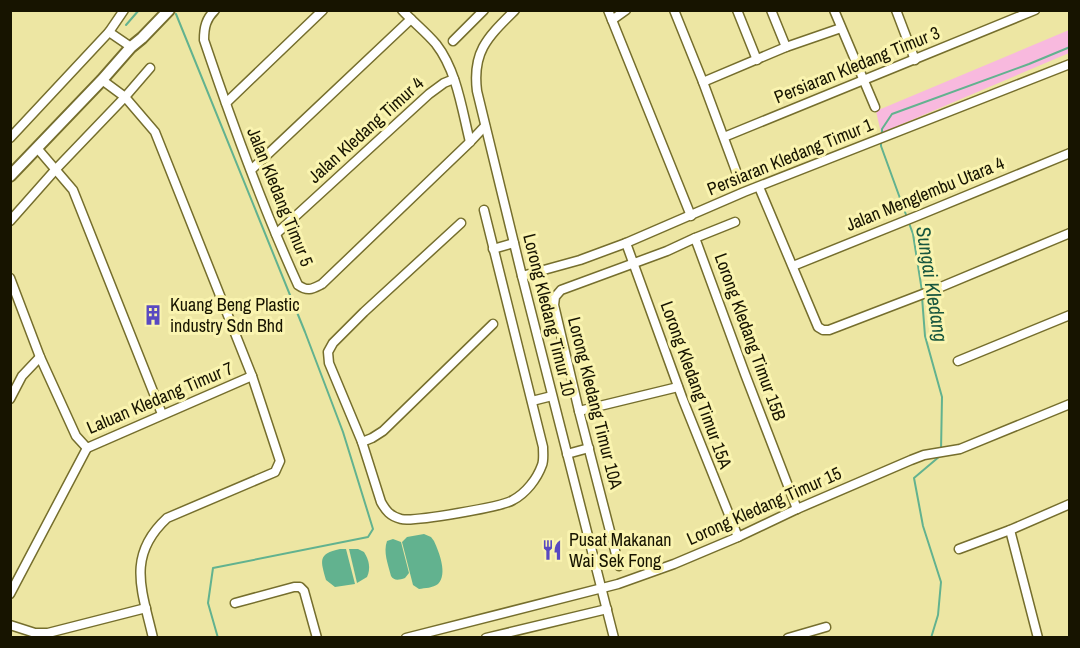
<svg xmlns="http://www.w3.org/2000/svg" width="1080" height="648" viewBox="0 0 1080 648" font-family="'Archivo Narrow',sans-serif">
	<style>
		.green { fill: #f8b9de }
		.water { fill: #62b28f }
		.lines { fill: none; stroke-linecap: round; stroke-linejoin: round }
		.stream { stroke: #62b28f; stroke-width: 2 }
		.minor-casing { stroke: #756e2d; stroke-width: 11 }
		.tertiary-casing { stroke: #756e2d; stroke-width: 14 }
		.minor { stroke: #fff; stroke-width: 8 }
		.tertiary { stroke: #fff; stroke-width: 10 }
		.labels { text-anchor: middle; stroke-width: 6; stroke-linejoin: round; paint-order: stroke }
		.street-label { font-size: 18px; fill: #171400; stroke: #faf4b0 }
		.poi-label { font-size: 18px; fill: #171400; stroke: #faf4b0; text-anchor: start }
		.water-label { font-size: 20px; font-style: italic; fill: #18563e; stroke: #faf4b0 }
	</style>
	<rect width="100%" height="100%" fill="#ede6a3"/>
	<path class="green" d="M 1069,30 L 1069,53 L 881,133 L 876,111 Z"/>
	<g class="water">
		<path d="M 424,534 L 431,537 L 434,541 C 439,552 448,574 438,584 C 433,588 425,588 419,589 L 413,585 L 402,542 L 407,537 Z"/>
		<path d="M 393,539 L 401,542 L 409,573 L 405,578 C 399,580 394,581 391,576 C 388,564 383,552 387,541 Z"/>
		<path d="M 340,549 L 346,549 L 355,584 L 335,587 L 326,580 C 321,561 317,554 340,549 Z"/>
		<path d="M 349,549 L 358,549 L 364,552 C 369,560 371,568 367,577 L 357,583 Z"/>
	</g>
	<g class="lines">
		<g class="stream">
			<path d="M 176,14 L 305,332 L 343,432 L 373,529 L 368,537 L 213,568 L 208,603 L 218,638"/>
			<path d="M 126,25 L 139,10"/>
			<path d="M 882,136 L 882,129 L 892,114 L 1029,64 L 1070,47"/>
			<path d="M 881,142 L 881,146 L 913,234 L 922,291"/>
			<path d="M 922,297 L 925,336 L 942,397 L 941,451"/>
			<path d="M 931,638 L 938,615 L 941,582 L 923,526 L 914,478 L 940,456"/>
		</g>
		<g class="minor-casing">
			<g id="minor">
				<path d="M 215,10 C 206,19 204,27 204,40 C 232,123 262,206 298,285 C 308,292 312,289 322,284 L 470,142 L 485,126"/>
				<path d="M 402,10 C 413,22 426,32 436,44 C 457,71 462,110 470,142"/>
				<path d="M 515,10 C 488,37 472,51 477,91 L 522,276 L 614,638"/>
				<path d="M 608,10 L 691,216"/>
				<path d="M 674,10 L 703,82 L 739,179"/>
				<path d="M 737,10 L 757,60"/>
				<path d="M 771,10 L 786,47"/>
				<path d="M 834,10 L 875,107"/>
				<path d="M 896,10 L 915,60"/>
				<path d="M 612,20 L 626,10"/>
				<path d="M 109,32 L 131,47"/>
				<path d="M 453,41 L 484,10"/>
				<path d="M 102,80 L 125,97 L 155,132 L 252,376 L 280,461 L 275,472 L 167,518 C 126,556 142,590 153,638"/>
				<path d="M 703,82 L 786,47 L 841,28"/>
				<path d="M 226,103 L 323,10"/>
				<path d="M 724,137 L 1035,10"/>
				<path d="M 10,138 L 109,32 L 124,10"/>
				<path d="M 37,148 L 73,190 L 162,414"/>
				<path d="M 251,170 L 411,19"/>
				<path d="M 759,187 L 818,327 L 823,330 L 829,330 L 936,289 L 1070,233"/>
				<path d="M 10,221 L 56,169 L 125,97 L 150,68"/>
				<path d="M 461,223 L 364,312 L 333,343 L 328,352 L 329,363 L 362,442 L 381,502 C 386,511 390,516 401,519 C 413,522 502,507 513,500 C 526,493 537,479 542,465 C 544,460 543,453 543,447 L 484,210"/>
				<path d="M 276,234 L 429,94 L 444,83 L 454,79"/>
				<path d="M 695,238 L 735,222"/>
				<path d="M 626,243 L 683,400 L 738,537"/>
				<path d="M 493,249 L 514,243"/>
				<path d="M 793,266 L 922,214 L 1070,153"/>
				<path d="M 522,276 L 580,260 L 626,243 L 744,192 L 1070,64"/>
				<path d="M 10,278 L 40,357 L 76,436 L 87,448 L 252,376"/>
				<path d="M 958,361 L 1070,315"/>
				<path d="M 10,399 L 22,376 L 40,357"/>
				<path d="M 532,401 L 552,396"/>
				<path d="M 579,411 L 678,387"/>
				<path d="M 362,442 L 372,438 L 383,431 L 493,324"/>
				<path d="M 567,454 L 589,448"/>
				<path d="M 1010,530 L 1038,638"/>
				<path d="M 959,549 L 1010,530 L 1070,504"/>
				<path d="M 619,566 L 579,411 L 554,305 L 555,297 L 561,290 L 667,251 L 695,238 L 745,374 L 797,509"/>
				<path d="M 10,594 L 87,448"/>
				<path d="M 235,603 L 294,587 L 300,587 L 304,591 L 317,638"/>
				<path d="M 10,625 L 35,633 L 48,633 L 146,608"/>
				<path d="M 406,638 L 618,584 L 674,564 L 738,537 L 797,509 L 911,460 L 924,455 L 960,449 L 1070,404"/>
				<path d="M 486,638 L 607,609"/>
				<path d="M 788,638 L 826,627"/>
			</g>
		</g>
		<g class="tertiary-casing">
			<path id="tertiary" d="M 10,176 L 102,80 L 131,47 L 142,38 L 169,10"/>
		</g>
		<use href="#minor" class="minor"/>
		<use href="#tertiary" class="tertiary"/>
	</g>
	<defs>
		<g id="building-bare" transform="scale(1.62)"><path d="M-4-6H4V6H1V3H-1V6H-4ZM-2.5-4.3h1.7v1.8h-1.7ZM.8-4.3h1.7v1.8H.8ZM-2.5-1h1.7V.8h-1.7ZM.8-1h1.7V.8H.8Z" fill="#5949c1" stroke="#faf4b0" stroke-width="2.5" paint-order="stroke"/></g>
		<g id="restaurant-bare" transform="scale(1.62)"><path d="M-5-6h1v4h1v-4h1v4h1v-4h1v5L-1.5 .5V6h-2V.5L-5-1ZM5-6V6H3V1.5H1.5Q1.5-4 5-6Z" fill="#5949c1" stroke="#faf4b0" stroke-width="2.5" paint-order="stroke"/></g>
	</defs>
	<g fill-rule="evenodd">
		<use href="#building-bare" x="153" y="315"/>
		<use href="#restaurant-bare" x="552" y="550"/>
	</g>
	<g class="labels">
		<g class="street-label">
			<text transform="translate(857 65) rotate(-22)" y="6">Persiaran Kledang Timur 3</text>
			<text transform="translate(366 130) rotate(-42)" y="6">Jalan Kledang Timur 4</text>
			<text transform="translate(790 157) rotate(-22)" y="6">Persiaran Kledang Timur 1</text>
			<text transform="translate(925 194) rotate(-22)" y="6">Jalan Menglembu Utara 4</text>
			<text transform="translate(280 197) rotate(68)" y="6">Jalan Kledang Timur 5</text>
			<text transform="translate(549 315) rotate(76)" y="6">Lorong Kledang Timur 10</text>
			<text transform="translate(750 337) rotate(70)" y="6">Lorong Kledang Timur 15B</text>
			<text transform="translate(696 385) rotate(70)" y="6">Lorong Kledang Timur 15A</text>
			<text transform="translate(160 398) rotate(-23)" y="6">Laluan Kledang Timur 7</text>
			<text transform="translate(595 403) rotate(76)" y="6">Lorong Kledang Timur 10A</text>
			<text transform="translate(764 506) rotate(-24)" y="6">Lorong Kledang Timur 15</text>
		</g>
		<g class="poi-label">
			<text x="170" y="311">Kuang Beng Plastic<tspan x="170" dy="21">industry Sdn Bhd</tspan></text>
			<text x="569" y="546">Pusat Makanan<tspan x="569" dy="21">Wai Sek Fong</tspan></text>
		</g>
		<g class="water-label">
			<text transform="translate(932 284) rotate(81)" y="7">Sungai Kledang</text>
		</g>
	</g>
	<rect width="1080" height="648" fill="none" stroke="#171400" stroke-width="24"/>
</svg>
